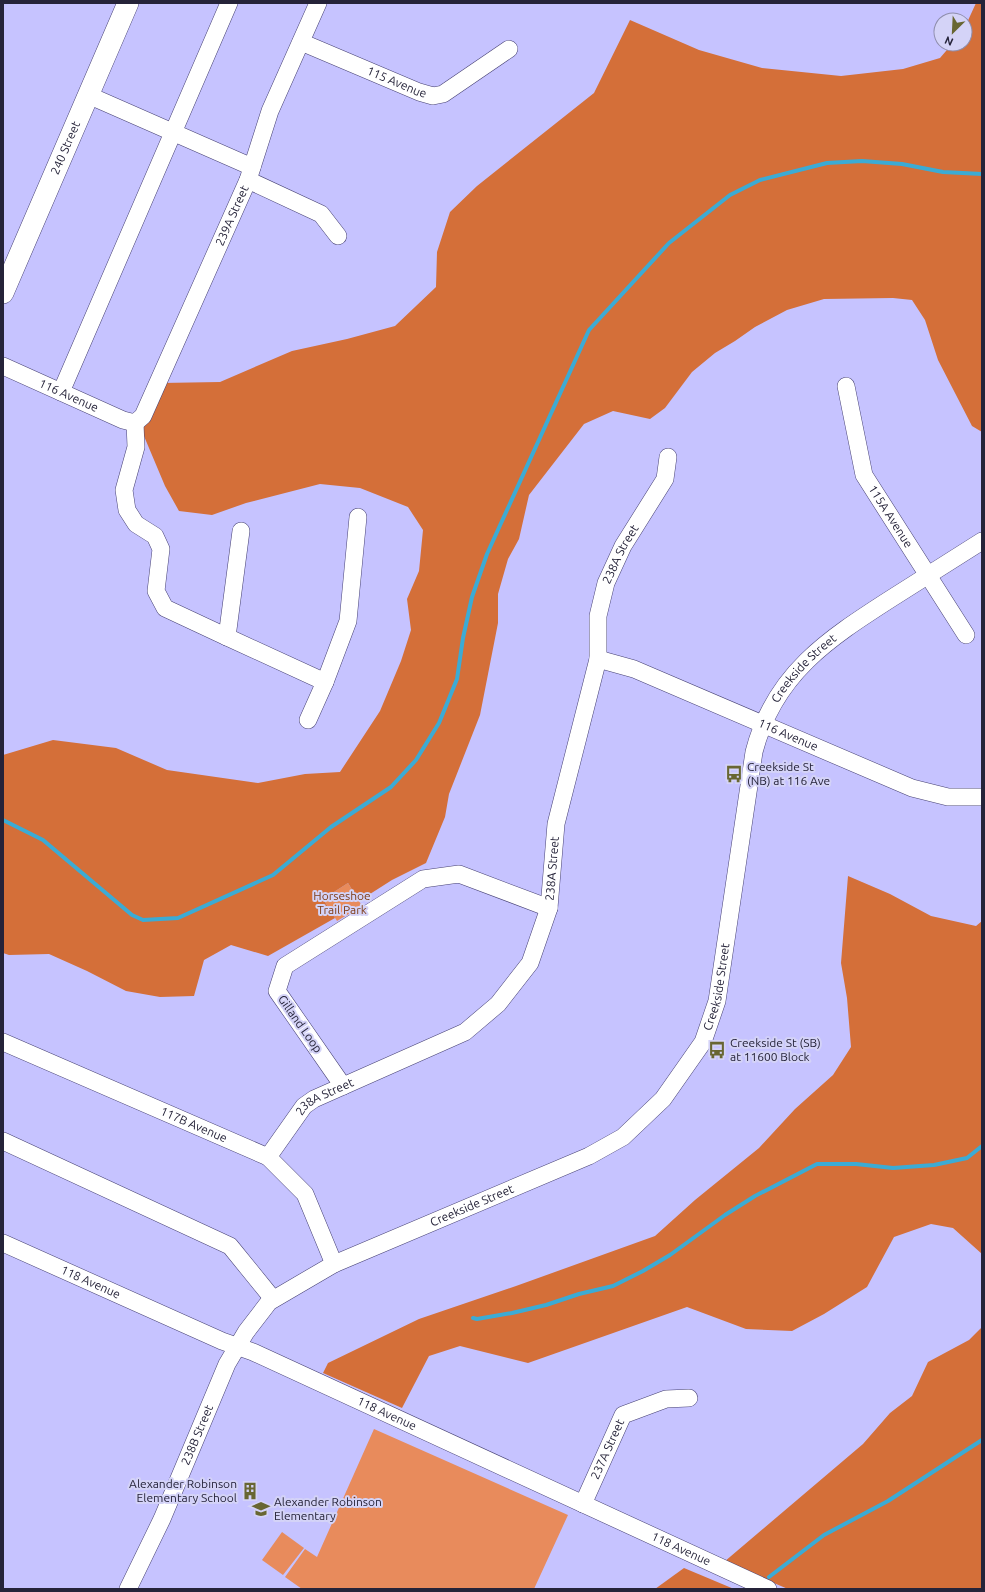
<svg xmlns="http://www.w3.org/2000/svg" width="985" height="1592" viewBox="0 0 985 1592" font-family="Ubuntu,sans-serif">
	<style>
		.green { fill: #e88b5c }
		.forest { fill: #d46f39 }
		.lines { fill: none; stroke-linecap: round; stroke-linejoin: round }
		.stream { stroke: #3cabd4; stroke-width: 4 }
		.minor-casing { stroke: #474274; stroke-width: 18 }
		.major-casing { stroke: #474274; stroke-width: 22 }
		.minor { stroke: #fff; stroke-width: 17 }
		.major { stroke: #fff; stroke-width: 21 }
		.labels { text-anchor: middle; stroke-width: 4; stroke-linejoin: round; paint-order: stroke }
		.street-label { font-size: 12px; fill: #252339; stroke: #d4d3f7 }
		.poi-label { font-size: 12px; fill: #252339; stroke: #d4d3f7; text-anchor: start }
		.park-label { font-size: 12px; fill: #7e3c17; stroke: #d4d3f7 }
	</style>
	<rect width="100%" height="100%" fill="#c6c3ff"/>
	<g class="green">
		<path d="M 348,883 L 362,906 L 337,921 L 323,899 Z"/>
		<path d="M 374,1429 L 568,1515 L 534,1589 L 302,1589 L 285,1577 L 305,1549 L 317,1557 Z"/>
		<path d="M 282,1532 L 304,1548 L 283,1575 L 262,1560 Z"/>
	</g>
	<g class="forest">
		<path d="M 976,3 L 982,3 L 982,432 L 972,426 L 938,360 L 925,320 L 912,300 L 893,298 L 824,299 L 787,310 L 755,327 L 735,341 L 715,353 L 692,372 L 665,408 L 650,419 L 613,411 L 584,424 L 529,495 L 519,539 L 508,559 L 498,594 L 498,623 L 480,715 L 449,794 L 445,817 L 426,863 L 392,880 L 359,901 L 348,883 L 323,899 L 335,918 L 268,956 L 231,945 L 204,960 L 194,996 L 160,997 L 126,991 L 87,971 L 49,954 L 9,955 L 3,953 L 3,755 L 53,740 L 116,748 L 167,770 L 258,783 L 305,774 L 340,772 L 380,711 L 401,661 L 411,630 L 407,599 L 419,571 L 423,530 L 408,507 L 360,488 L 320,484 L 246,503 L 212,515 L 179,511 L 165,486 L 141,429 L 161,383 L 220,382 L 292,351 L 347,339 L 395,326 L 436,287 L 437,252 L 450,212 L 477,186 L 594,93 L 630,20 L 699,50 L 762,68 L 841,76 L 903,69 L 940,58 L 952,44 L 965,44 L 965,27 Z"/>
		<path d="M 848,876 L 890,894 L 931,916 L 976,926 L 982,921 L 982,1254 L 953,1228 L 931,1224 L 894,1237 L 867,1287 L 824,1314 L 792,1331 L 746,1329 L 687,1307 L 528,1363 L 460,1346 L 429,1356 L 402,1408 L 323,1373 L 328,1363 L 419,1319 L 516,1286 L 655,1236 L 695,1200 L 759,1148 L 795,1109 L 833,1075 L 851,1047 L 847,998 L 841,963 Z"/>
		<path d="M 982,1327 L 982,1589 L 788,1589 L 724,1562 L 863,1444 L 890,1413 L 912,1396 L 928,1362 L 969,1340 Z"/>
		<path d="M 684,1568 L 734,1589 L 655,1589 Z"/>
	</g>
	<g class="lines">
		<g class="stream">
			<path d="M 3,820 L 43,840 L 132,915 L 143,920 L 178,918 L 273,875 L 331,827 L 391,787 L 416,760 L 439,723 L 457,679 L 463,638 L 472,597 L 487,554 L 589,330 L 669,243 L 730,195 L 760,180 L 827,163 L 862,161 L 902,164 L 943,172 L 982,174"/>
			<path d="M 473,1318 L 477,1319 L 512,1313 L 546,1305 L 579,1294 L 613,1286 L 643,1271 L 670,1255 L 725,1215 L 755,1196 L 817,1164 L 856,1164 L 893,1168 L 934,1165 L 967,1158 L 982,1146"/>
			<path d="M 769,1577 L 824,1535 L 888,1501 L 982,1440"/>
		</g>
		<g class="minor-casing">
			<g id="minor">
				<path id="s1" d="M 301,42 L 419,92 L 433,96 L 443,94 L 509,49"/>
				<path d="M 88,95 L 252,167"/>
				<path d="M 248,180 L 321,214 L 338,236"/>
				<path id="s2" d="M 3,366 L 123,420 L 135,423"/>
				<path id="s3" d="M 846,386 L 864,475 L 966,635"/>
				<path d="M 61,392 L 229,3"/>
				<path id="s4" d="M 135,423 L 143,416 L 248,180 L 270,111 L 318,3"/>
				<path d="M 135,423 L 136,447 L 124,490 L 127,510 L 136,524 L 155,536 L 161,549 L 156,591 L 165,608 L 227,637"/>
				<path d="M 241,531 L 227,637 L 325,682"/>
				<path id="s5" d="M 598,659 L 634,669 L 912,788 L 948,797 L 982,797"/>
				<path d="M 308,720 L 325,682 L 348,621 L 358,517"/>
				<path id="s6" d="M 3,1042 L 268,1157 L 305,1194 L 334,1264"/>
				<path d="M 343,1086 L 277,991 L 285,966 L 423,879 L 459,874 L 549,908"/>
				<path d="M 3,1141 L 230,1246 L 273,1299"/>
				<path id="s7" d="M 268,1157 L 304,1106 L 314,1099 L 465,1032 L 498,1004 L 530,963 L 549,908 L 556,824 L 598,659 L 598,616 L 606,583 L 623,546 L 665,479 L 668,457"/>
				<path id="s8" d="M 3,1243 L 222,1341 L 253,1352 L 768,1589"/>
				<path id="s9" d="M 583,1504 L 623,1415 L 666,1399 L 689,1398"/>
				<path id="s10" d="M 128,1589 L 162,1519 L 227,1364 L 246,1332 L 269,1302 L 334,1264 L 589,1156 L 623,1137 L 663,1099 L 703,1042 L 717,1001 L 754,752 C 774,674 828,639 892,598 C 922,579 952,560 982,541"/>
			</g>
		</g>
		<g class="major-casing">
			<g id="major">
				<path id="s11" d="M 3,293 L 128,3"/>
			</g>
		</g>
		<use href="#minor" class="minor"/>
		<use href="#major" class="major"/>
	</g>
	<defs>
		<g id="bus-bare" transform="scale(1.38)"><path d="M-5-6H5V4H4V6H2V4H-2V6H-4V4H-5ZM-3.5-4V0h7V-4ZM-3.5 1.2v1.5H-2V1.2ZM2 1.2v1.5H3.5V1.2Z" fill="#686632" stroke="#d4d3f7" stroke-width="2.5" paint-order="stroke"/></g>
		<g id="building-bare" transform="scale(1.38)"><path d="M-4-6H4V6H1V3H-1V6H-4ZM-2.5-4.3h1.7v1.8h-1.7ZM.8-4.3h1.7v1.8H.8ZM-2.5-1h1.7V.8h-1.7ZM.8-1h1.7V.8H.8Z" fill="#686632" stroke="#d4d3f7" stroke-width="2.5" paint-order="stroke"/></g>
		<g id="school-bare" transform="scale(1.38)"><path d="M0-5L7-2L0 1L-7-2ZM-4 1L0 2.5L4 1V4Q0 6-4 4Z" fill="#686632" stroke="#d4d3f7" stroke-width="2.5" paint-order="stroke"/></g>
	</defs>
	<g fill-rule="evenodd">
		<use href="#bus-bare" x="734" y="774"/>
		<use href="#bus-bare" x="717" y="1050"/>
		<use href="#building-bare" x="250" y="1491"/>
		<use href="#school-bare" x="261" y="1509"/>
	</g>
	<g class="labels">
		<g class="street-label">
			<text dy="4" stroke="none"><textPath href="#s1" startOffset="104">115 Avenue</textPath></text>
			<text dy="4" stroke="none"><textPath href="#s11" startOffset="158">240 Street</textPath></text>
			<text dy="4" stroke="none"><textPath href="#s4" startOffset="230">239A Street</textPath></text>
			<text dy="4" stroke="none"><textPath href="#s2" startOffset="72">116 Avenue</textPath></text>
			<text dy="4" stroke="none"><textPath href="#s3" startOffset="140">115A Avenue</textPath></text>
			<text dy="4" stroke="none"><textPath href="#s7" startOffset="757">238A Street</textPath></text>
			<text dy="4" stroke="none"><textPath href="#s10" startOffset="1231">Creekside Street</textPath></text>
			<text dy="4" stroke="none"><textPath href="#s5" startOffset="205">116 Avenue</textPath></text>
			<text dy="4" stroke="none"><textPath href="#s7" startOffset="433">238A Street</textPath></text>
			<text dy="4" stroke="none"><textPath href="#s10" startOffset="894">Creekside Street</textPath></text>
			<text transform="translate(300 1024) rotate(55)" y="4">Gilland Loop</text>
			<text dy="4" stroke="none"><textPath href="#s7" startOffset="85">238A Street</textPath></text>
			<text dy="4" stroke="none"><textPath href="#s6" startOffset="208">117B Avenue</textPath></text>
			<text dy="4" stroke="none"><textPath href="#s10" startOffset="546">Creekside Street</textPath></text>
			<text dy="4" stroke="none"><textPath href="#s8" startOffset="96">118 Avenue</textPath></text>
			<text dy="4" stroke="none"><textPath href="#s8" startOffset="420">118 Avenue</textPath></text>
			<text dy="4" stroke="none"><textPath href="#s10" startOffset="169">238B Street</textPath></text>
			<text dy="4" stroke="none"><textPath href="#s9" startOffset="60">237A Street</textPath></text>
			<text dy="4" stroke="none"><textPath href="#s8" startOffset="744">118 Avenue</textPath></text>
		</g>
		<g class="poi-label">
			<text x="747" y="771">Creekside St<tspan x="747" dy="14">(NB) at 116 Ave</tspan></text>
			<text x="730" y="1047">Creekside St (SB)<tspan x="730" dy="14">at 11600 Block</tspan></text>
			<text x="237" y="1488" text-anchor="end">Alexander Robinson<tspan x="237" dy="14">Elementary School</tspan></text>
			<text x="274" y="1506">Alexander Robinson<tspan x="274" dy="14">Elementary</tspan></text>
		</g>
		<g class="park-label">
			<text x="342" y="900">Horseshoe<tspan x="342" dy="14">Trail Park</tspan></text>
		</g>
	</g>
	<rect width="985" height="1592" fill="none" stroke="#252339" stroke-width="8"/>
	<g transform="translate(953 32) rotate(204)"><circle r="19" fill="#d4d3f7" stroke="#8e8dab"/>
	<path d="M0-3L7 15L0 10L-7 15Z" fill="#686632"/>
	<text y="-6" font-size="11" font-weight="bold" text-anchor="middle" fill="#252339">N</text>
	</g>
</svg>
